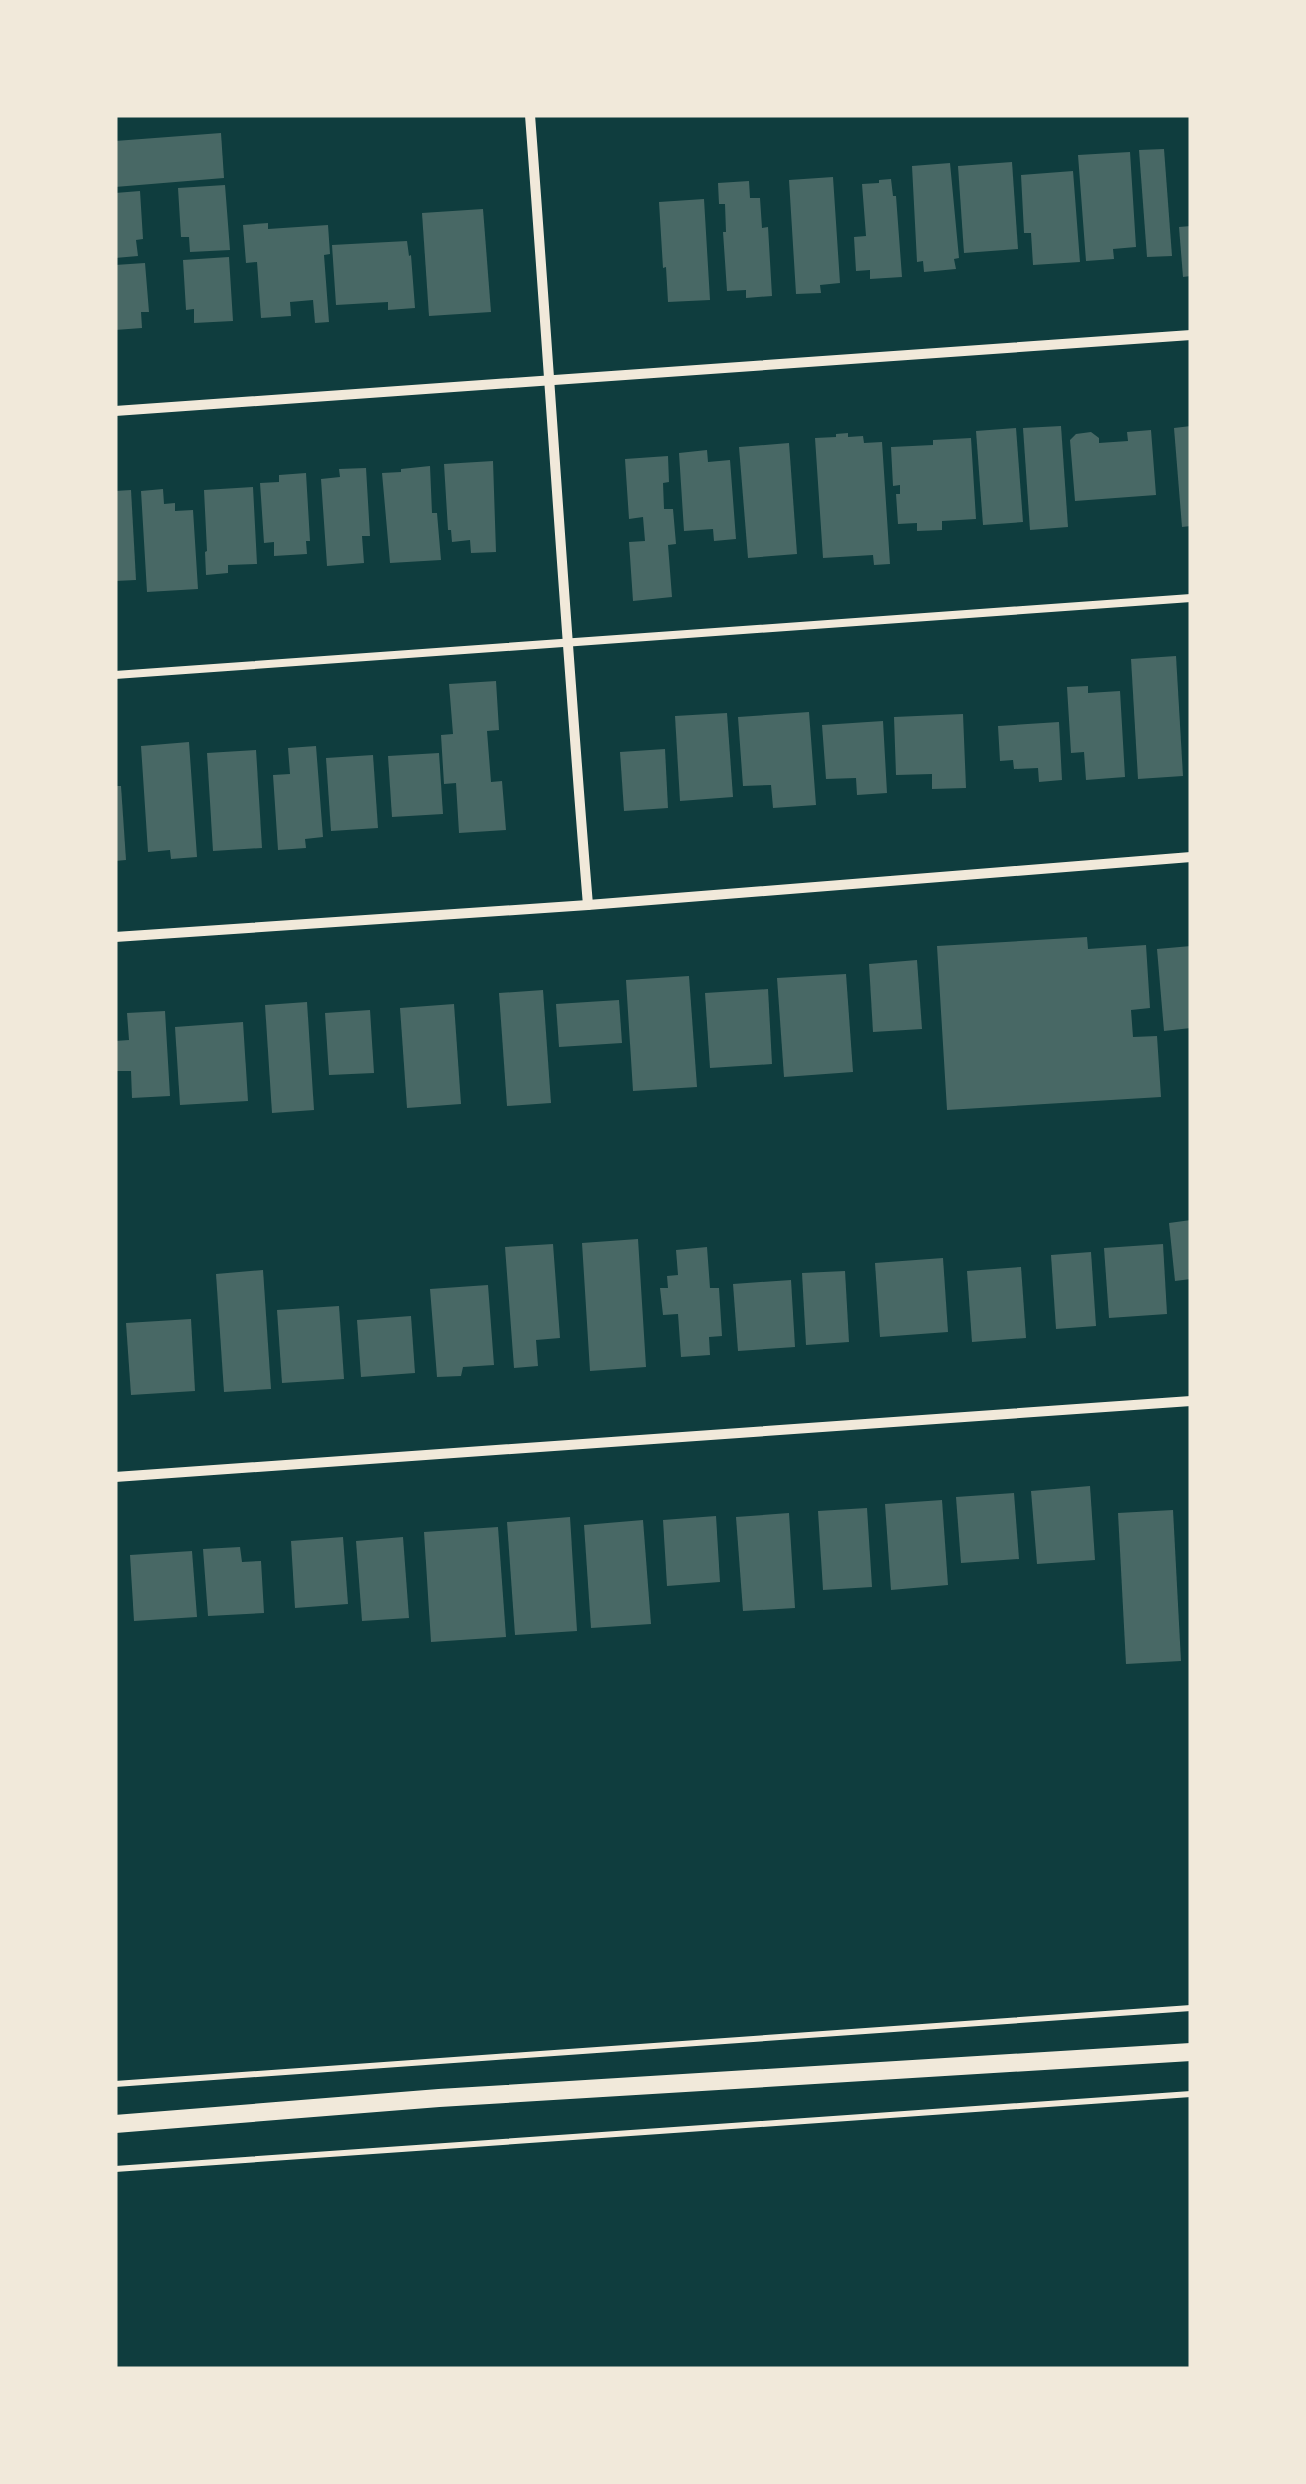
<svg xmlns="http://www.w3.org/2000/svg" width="1306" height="2484" viewBox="0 0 1306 2484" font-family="Karla,sans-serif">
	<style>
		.building { fill: #486865 }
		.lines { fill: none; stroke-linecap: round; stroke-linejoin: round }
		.path { stroke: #f1e9da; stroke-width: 6 }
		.service { stroke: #f1e9da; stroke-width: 8 }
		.minor { stroke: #f1e9da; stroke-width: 10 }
		.tertiary { stroke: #f1e9da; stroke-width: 18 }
	</style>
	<rect width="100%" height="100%" fill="#0f3d3e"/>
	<g class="building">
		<path d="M 221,133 L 224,178 L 115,187 L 115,141 Z"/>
		<path d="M 1164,149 L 1172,256 L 1147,257 L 1139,150 Z"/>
		<path d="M 1130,152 L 1136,247 L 1113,249 L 1114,259 L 1086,261 L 1078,155 Z"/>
		<path d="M 1012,162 L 1018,249 L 964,253 L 958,166 Z"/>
		<path d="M 950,163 L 959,258 L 954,259 L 956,269 L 924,272 L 923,261 L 917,262 L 912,166 Z"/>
		<path d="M 1073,171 L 1080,262 L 1033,265 L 1031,233 L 1024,233 L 1021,175 Z"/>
		<path d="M 833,177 L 840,283 L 820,285 L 821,293 L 796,294 L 789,180 Z"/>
		<path d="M 891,179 L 893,196 L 896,196 L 902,277 L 870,279 L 870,270 L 856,271 L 854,237 L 866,236 L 862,184 L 879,183 L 879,180 Z"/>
		<path d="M 749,181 L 750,198 L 760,198 L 762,228 L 768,227 L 772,296 L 746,298 L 746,290 L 727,291 L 723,232 L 726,232 L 725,204 L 719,204 L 718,183 Z"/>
		<path d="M 225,185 L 230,250 L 190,252 L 189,237 L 181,237 L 178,188 Z"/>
		<path d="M 140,191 L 143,239 L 136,240 L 138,256 L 115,258 L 115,193 Z"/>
		<path d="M 704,199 L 710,300 L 668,302 L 666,267 L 663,268 L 659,202 Z"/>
		<path d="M 483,209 L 491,312 L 429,316 L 422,213 Z"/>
		<path d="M 268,223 L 268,229 L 328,225 L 330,254 L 324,255 L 329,322 L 315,323 L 313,300 L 290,302 L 291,316 L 261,318 L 257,262 L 246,263 L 243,225 Z"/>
		<path d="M 1191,226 L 1191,276 L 1183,277 L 1179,227 Z"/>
		<path d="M 407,241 L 409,256 L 411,255 L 415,308 L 388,310 L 388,302 L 336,305 L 332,245 Z"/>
		<path d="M 229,257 L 233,321 L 194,323 L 194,309 L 186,310 L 183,260 Z"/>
		<path d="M 145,263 L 149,312 L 141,312 L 142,328 L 115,330 L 115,265 Z"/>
		<path d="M 1061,426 L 1068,527 L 1030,530 L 1023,428 Z"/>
		<path d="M 1191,426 L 1191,526 L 1182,527 L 1174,428 Z"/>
		<path d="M 1016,428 L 1023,522 L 983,525 L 976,431 Z"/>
		<path d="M 1151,430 L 1156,495 L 1075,501 L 1070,440 L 1076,434 L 1091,432 L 1099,438 L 1099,443 L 1128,441 L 1127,432 Z"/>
		<path d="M 848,433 L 848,437 L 863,436 L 864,443 L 882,442 L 890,564 L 874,565 L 873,555 L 823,558 L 815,438 L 836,437 L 836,434 Z"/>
		<path d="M 971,438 L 976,519 L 942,521 L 942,530 L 917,531 L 917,523 L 898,524 L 896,494 L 900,494 L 900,485 L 893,486 L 891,447 L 933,445 L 933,440 Z"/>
		<path d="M 789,443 L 797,554 L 748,558 L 739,447 Z"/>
		<path d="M 707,450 L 708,462 L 730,460 L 736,539 L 714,541 L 713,529 L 684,531 L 679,453 Z"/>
		<path d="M 668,456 L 669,482 L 663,483 L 664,509 L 673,509 L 676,544 L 668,545 L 672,597 L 633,601 L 629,542 L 645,541 L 643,517 L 629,519 L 625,459 Z"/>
		<path d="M 493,461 L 496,552 L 471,553 L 470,540 L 452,542 L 451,530 L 448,530 L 444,464 Z"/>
		<path d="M 430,466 L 432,513 L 437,513 L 441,560 L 390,563 L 382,473 L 401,472 L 401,469 Z"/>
		<path d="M 366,468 L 370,536 L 362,536 L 364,563 L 327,566 L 321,479 L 340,477 L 339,469 Z"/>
		<path d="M 306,473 L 310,541 L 306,541 L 307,554 L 274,556 L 274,542 L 264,543 L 260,483 L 279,482 L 279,475 Z"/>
		<path d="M 253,487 L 257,564 L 228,565 L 228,573 L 206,575 L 205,552 L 207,551 L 204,490 Z"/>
		<path d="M 163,489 L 164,504 L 175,503 L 175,511 L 193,510 L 198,589 L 147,592 L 141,491 Z"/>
		<path d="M 131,490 L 136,580 L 115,581 L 115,491 Z"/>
		<path d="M 1176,656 L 1183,776 L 1138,779 L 1131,659 Z"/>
		<path d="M 496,681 L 499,730 L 487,731 L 491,782 L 502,781 L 506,830 L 459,833 L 456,783 L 444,784 L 441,735 L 453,734 L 449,684 Z"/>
		<path d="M 1088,686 L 1088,693 L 1120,691 L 1125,777 L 1086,780 L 1084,752 L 1071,753 L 1067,687 Z"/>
		<path d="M 809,712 L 816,805 L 773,808 L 771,785 L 743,786 L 738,717 Z"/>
		<path d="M 727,713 L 733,797 L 680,801 L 675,716 Z"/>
		<path d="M 963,714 L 966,788 L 932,789 L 932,774 L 896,775 L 894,717 Z"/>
		<path d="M 883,721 L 887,793 L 857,795 L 856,778 L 826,779 L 822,725 Z"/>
		<path d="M 1059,722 L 1062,780 L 1039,782 L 1038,768 L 1014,769 L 1013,760 L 1000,761 L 998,726 Z"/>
		<path d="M 189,742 L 197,857 L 171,859 L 170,850 L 148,852 L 141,746 Z"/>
		<path d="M 316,746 L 323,837 L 305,839 L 306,848 L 278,850 L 273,775 L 290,774 L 288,748 Z"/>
		<path d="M 665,749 L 668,808 L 624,811 L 620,752 Z"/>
		<path d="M 256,750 L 262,848 L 213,851 L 207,753 Z"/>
		<path d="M 439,753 L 443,814 L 392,817 L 388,756 Z"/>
		<path d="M 373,755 L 378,828 L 331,831 L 326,758 Z"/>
		<path d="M 115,786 L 121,786 L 126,860 L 115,861 Z"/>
		<path d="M 1087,937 L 1088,949 L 1146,945 L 1150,1008 L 1131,1010 L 1133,1037 L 1157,1036 L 1161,1097 L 947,1110 L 937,946 Z"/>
		<path d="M 1191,946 L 1191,1028 L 1164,1031 L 1157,949 Z"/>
		<path d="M 917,960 L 922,1029 L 873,1032 L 869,964 Z"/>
		<path d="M 846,974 L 853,1072 L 784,1077 L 777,978 Z"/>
		<path d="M 689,976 L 697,1087 L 633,1091 L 626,980 Z"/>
		<path d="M 768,989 L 772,1064 L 710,1068 L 705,993 Z"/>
		<path d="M 543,990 L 551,1103 L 507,1106 L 499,993 Z"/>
		<path d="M 619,1000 L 622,1043 L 559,1047 L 556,1004 Z"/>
		<path d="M 307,1002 L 314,1110 L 272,1113 L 265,1005 Z"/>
		<path d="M 454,1004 L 461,1104 L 407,1108 L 400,1008 Z"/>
		<path d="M 370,1010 L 374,1073 L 329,1075 L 325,1013 Z"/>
		<path d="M 165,1011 L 170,1096 L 132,1098 L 131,1071 L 115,1071 L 115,1041 L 129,1040 L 127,1013 Z"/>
		<path d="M 243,1022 L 248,1101 L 180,1105 L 175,1027 Z"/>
		<path d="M 1191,1220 L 1191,1279 L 1175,1281 L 1169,1223 Z"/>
		<path d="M 638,1239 L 646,1367 L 590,1371 L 582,1243 Z"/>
		<path d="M 553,1244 L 560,1338 L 536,1340 L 538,1366 L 514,1368 L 505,1247 Z"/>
		<path d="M 1163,1244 L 1167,1314 L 1109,1318 L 1104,1248 Z"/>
		<path d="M 707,1247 L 710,1288 L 719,1288 L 722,1336 L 709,1337 L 710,1355 L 681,1357 L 678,1314 L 663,1315 L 660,1288 L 668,1288 L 667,1276 L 678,1275 L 676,1250 Z"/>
		<path d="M 1091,1252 L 1096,1326 L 1056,1329 L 1051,1255 Z"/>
		<path d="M 943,1258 L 948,1332 L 880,1337 L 875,1263 Z"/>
		<path d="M 1021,1267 L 1026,1338 L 972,1342 L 967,1271 Z"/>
		<path d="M 263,1270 L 271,1389 L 224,1392 L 216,1274 Z"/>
		<path d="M 845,1271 L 849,1342 L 806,1345 L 802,1273 Z"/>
		<path d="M 791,1280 L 795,1347 L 738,1351 L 733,1284 Z"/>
		<path d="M 488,1285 L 494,1365 L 463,1367 L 461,1376 L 437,1377 L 430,1289 Z"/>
		<path d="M 339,1306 L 344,1379 L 282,1383 L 277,1310 Z"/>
		<path d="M 411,1316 L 415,1373 L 361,1377 L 357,1320 Z"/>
		<path d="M 191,1319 L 195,1391 L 131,1395 L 126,1323 Z"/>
		<path d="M 1090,1486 L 1095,1560 L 1037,1564 L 1031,1491 Z"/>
		<path d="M 1014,1493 L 1019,1559 L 961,1563 L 956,1497 Z"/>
		<path d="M 942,1500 L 948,1585 L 891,1590 L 885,1504 Z"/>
		<path d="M 867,1508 L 872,1587 L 823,1590 L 818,1511 Z"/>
		<path d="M 1173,1510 L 1181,1661 L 1126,1664 L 1118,1513 Z"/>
		<path d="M 789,1513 L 795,1608 L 743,1611 L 736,1517 Z"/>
		<path d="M 716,1516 L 720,1582 L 667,1586 L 663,1520 Z"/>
		<path d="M 570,1517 L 577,1631 L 515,1635 L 507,1522 Z"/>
		<path d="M 643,1520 L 651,1624 L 591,1628 L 584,1525 Z"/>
		<path d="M 498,1527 L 506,1637 L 431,1642 L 424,1532 Z"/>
		<path d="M 343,1537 L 348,1604 L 295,1608 L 291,1541 Z"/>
		<path d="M 403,1537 L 409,1618 L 362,1621 L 356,1541 Z"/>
		<path d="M 240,1547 L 242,1562 L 261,1561 L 264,1613 L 208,1616 L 203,1549 Z"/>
		<path d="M 192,1551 L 197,1617 L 134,1621 L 130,1555 Z"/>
	</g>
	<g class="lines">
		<g class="path">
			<path d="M 115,2084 L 1191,2008"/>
			<path d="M 115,2169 L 1191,2094"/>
		</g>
		<path class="service" d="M 115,675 L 1191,598"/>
		<g class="minor">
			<path d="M 530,115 C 550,378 566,641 588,905"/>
			<path d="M 115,411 L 1191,335"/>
			<path d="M 115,937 L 588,905 L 1191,857"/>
			<path d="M 115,1477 L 1191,1401"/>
		</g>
		<path class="tertiary" d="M 115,2124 L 439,2098 L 1191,2052"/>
	</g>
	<rect width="1306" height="2484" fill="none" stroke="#f1e9da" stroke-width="235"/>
</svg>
